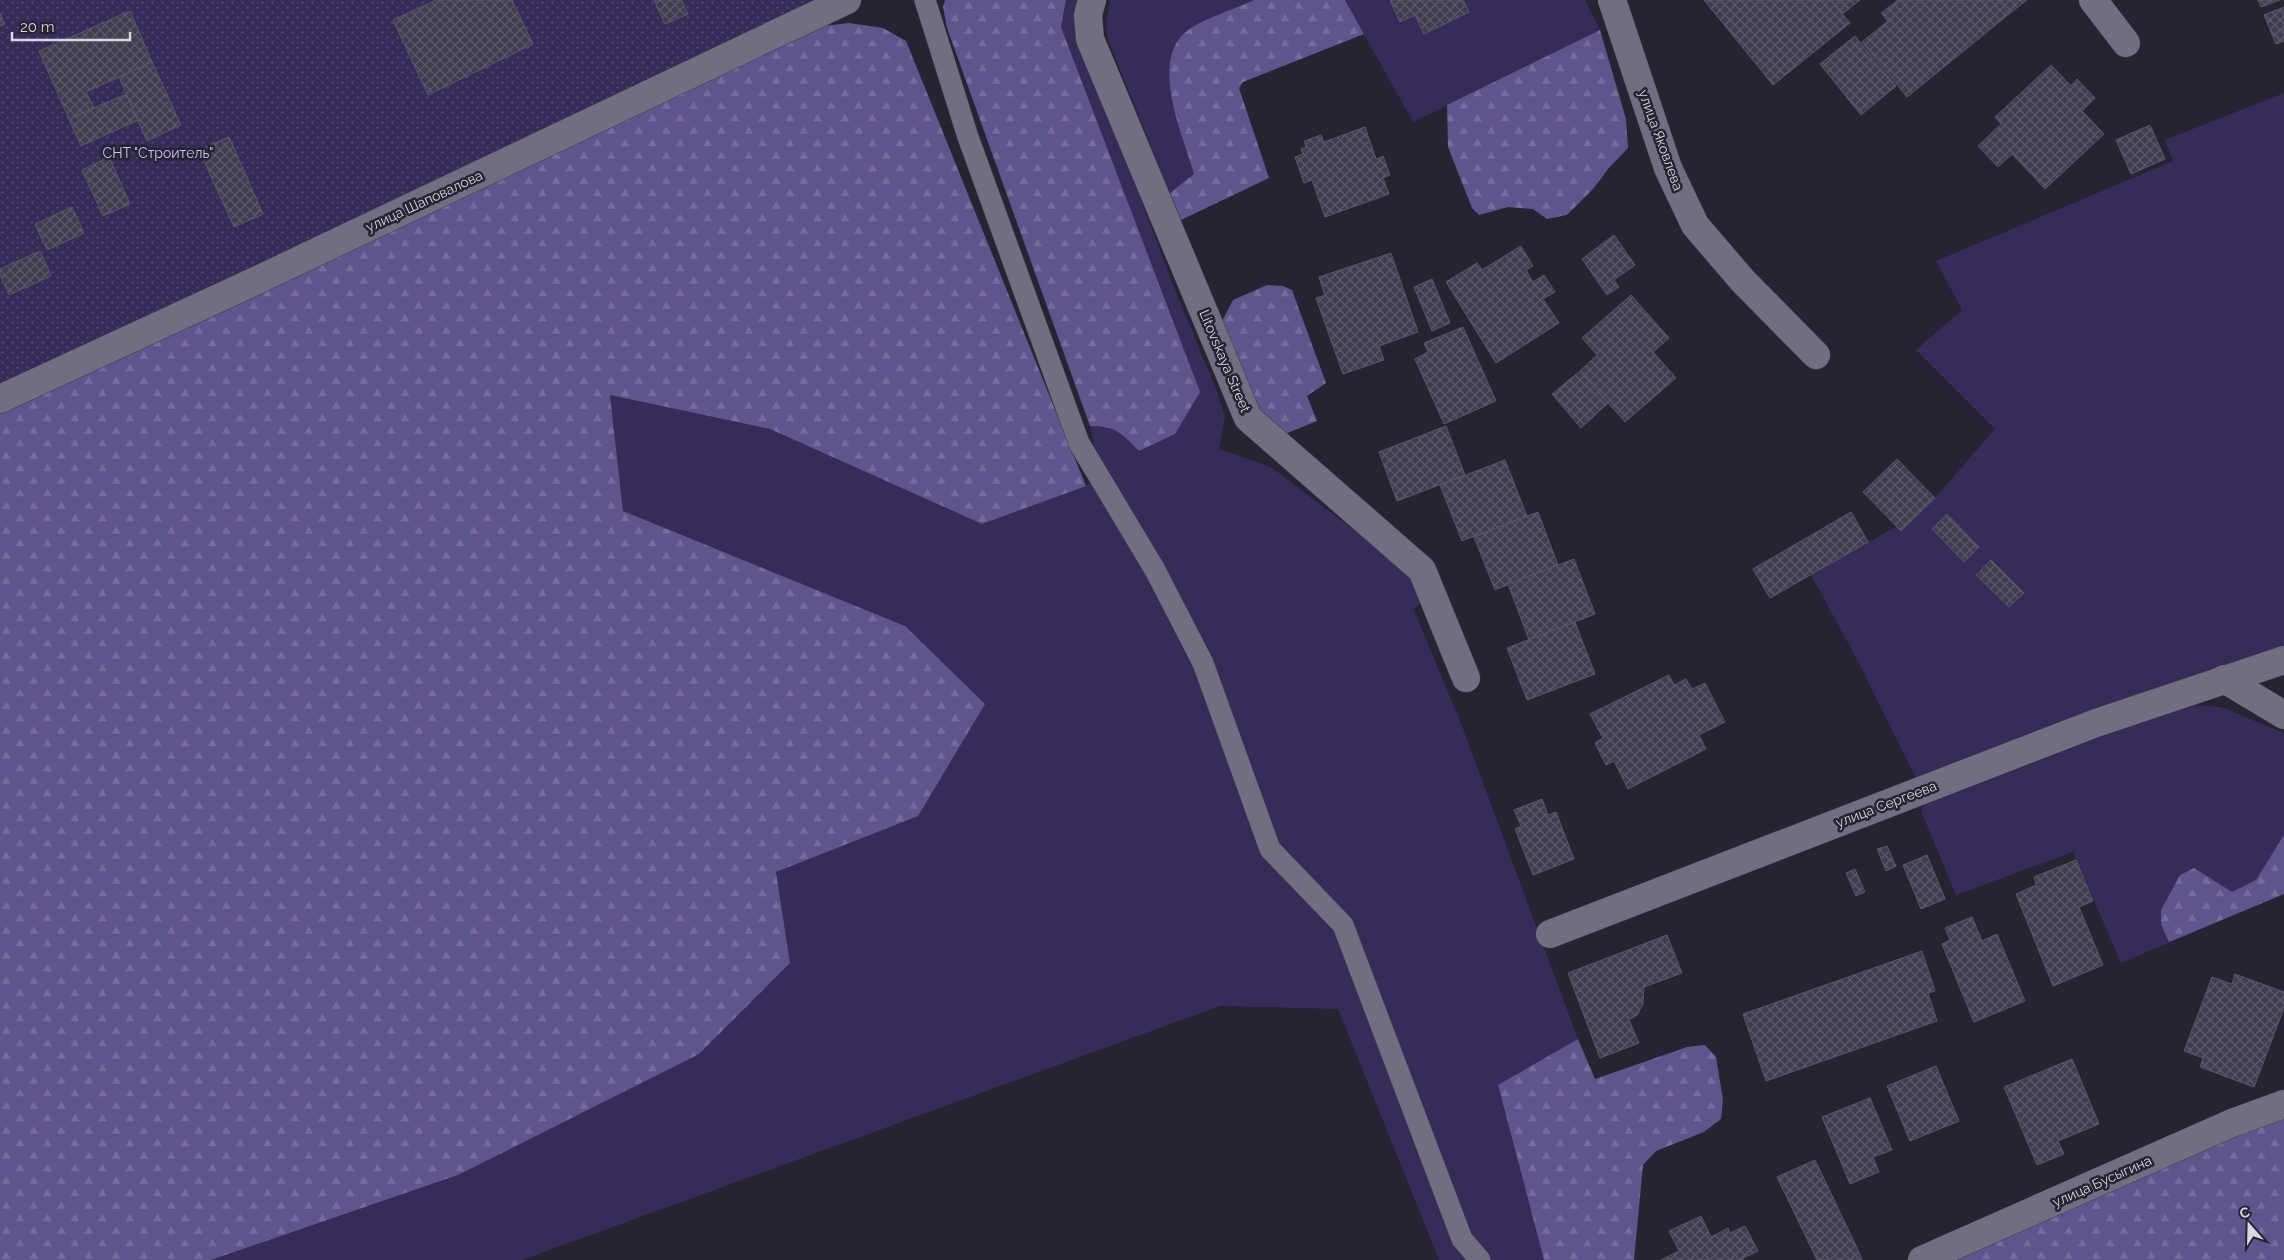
<svg xmlns="http://www.w3.org/2000/svg" width="2284" height="1260" viewBox="0 0 2284 1260" font-family="Raleway,sans-serif">
	<style>
		.grass { fill: #372b59 }
		.forest { fill: url(#forest-firs) }
		.garden { fill: url(#garden-dots) }
		.building { fill: url(#building-cross-hatch); stroke: #595668 }
		.lines { fill: none; stroke-linecap: round; stroke-linejoin: round }
		.lane-casing { stroke: #3f3d4a; stroke-width: 22 }
		.street-casing { stroke: #3f3d4a; stroke-width: 29 }
		.lane { stroke: #716e81; stroke-width: 21 }
		.street { stroke: #716e81; stroke-width: 28 }
		.labels { text-anchor: middle; stroke-width: 5; stroke-linejoin: round; paint-order: stroke }
		.street-label { font-size: 14px; fill: #d8d7e2; stroke: #262333 }
		.park-label { font-size: 14px; fill: #cbc2f6; stroke: #262333 }
	</style>
	<defs>
		<pattern id="forest-firs" width="22" height="20" patternUnits="userSpaceOnUse" patternTransform="scale(1.25)"><rect width="22" height="20" fill="#60548c"/><path d="M5 1l3.5 6h-7zM16 11l3.5 6h-7z" fill="#766c9c"/></pattern>
		<pattern id="garden-dots" width="8" height="8" patternUnits="userSpaceOnUse" patternTransform="scale(1.25)"><rect width="8" height="8" fill="#372b59"/><path d="M2 2h.1M6 6h.1" fill="none" stroke="#534971" stroke-width="1.8" stroke-linecap="round"/></pattern>
		<pattern id="building-cross-hatch" width="8" height="8" patternUnits="userSpaceOnUse" patternTransform="scale(1.25)"><rect width="8" height="8" fill="#403d4f"/><path d="M0 0l8 8M0 8l8-8" fill="none" stroke="#5b5868"/></pattern>
	</defs>
	<rect width="100%" height="100%" fill="#262333"/>
	<g class="grass">
		<path d="M 1066,0 L 1077,0 L 1076,27 L 1172,282 L 1218,394 L 1225,417 L 1219,449 L 1271,467 L 1408,571 L 1421,602 L 1414,610 L 1462,726 L 1578,1039 L 1498,1086 L 1544,1260 L 1439,1260 L 1338,1009 L 1220,1006 L 522,1260 L 211,1260 L 458,1175 L 790,963 L 776,872 L 905,626 L 623,511 L 610,395 L 770,429 L 982,524 L 1100,480 L 1090,426 C 1116,426 1121,433 1139,451 L 1175,434 L 1073,58 L 1061,27 Z"/>
		<path d="M 1111,0 L 1254,0 L 1188,29 L 1171,95 L 1194,174 L 1170,193 L 1107,37 L 1106,20 Z"/>
		<path d="M 1345,0 L 1585,0 L 1600,30 L 1413,122 Z"/>
		<path d="M 2284,93 L 2284,652 L 1918,783 L 1859,663 L 1811,575 L 1897,526 L 1935,498 L 1995,429 L 1916,350 L 1962,310 L 1936,261 L 2173,161 L 2165,140 Z"/>
		<path d="M 2192,705 L 2221,707 L 2284,733 L 2284,894 L 2121,963 L 2073,852 L 1956,895 L 1921,811 L 1924,805 L 2176,708 Z"/>
	</g>
	<g class="forest">
		<path d="M 945,0 L 1066,0 L 1061,27 L 1200,392 L 1175,434 L 1139,451 C 1121,433 1116,426 1090,426 L 947,28 L 943,7 Z"/>
		<path d="M 1254,0 L 1345,0 L 1364,34 L 1243,82 L 1239,88 L 1269,178 L 1181,220 L 1170,193 L 1194,174 C 1183,135 1148,60 1188,30 C 1201,20 1237,8 1254,0 Z"/>
		<path d="M 849,23 L 883,28 L 906,41 L 1086,486 L 982,524 L 770,429 L 610,395 L 623,511 L 905,626 L 985,704 L 918,816 L 776,872 L 790,963 L 699,1054 L 458,1175 L 211,1260 L 0,1260 L 0,397 L 823,26 Z"/>
		<path d="M 1600,30 L 1626,119 L 1628,148 L 1608,169 L 1593,189 L 1567,215 L 1547,219 L 1533,209 L 1508,207 L 1479,215 L 1472,208 L 1448,147 L 1447,105 Z"/>
		<path d="M 1267,285 L 1283,286 L 1292,290 L 1326,383 L 1307,396 L 1317,421 L 1285,434 L 1261,412 L 1222,321 L 1233,300 Z"/>
		<path d="M 2284,835 L 2284,894 L 2169,942 L 2161,924 L 2161,910 L 2180,875 L 2194,868 L 2232,892 L 2256,880 Z"/>
		<path d="M 1578,1039 L 1595,1079 L 1687,1047 L 1705,1045 L 1716,1057 L 1723,1100 L 1721,1119 L 1704,1132 L 1656,1151 L 1643,1165 L 1634,1260 L 1544,1260 L 1498,1085 Z"/>
		<path d="M 2284,1104 L 2284,1260 L 1922,1260 Z"/>
	</g>
	<path class="garden" d="M 0,0 L 857,0 L 0,395 Z"/>
	<g class="building">
		<path d="M 436,0 L 512,0 L 533,44 L 428,95 L 393,20 Z"/>
		<path d="M 654,0 L 681,0 L 688,14 L 665,24 Z"/>
		<path d="M 1390,0 L 1463,0 L 1469,12 L 1424,34 L 1415,15 L 1400,22 Z"/>
		<path d="M 1704,0 L 1831,0 L 1850,23 L 1773,85 Z"/>
		<path d="M 1831,0 L 1860,0 L 1842,14 Z"/>
		<path d="M 1898,0 L 1998,0 L 2009,14 L 1907,97 L 1862,42 L 1888,21 L 1881,13 Z"/>
		<path d="M 1998,0 L 2027,0 L 2009,14 Z"/>
		<path d="M 2258,0 L 2280,0 L 2261,7 Z"/>
		<path d="M 2284,7 L 2284,41 L 2276,44 L 2264,15 Z"/>
		<path d="M 130,11 L 152,62 L 86,92 L 94,108 L 69,119 L 39,51 Z"/>
		<path d="M 0,13 L 5,24 L 0,26 Z"/>
		<path d="M 1855,36 L 1896,86 L 1861,115 L 1820,64 Z"/>
		<path d="M 152,62 L 181,125 L 147,141 L 119,77 Z"/>
		<path d="M 2051,65 L 2071,86 L 2077,79 L 2095,98 L 2082,111 L 2104,134 L 2045,189 L 2012,154 L 1998,167 L 1978,146 L 2001,124 L 1995,117 Z"/>
		<path d="M 126,94 L 138,120 L 81,146 L 69,119 Z"/>
		<path d="M 2150,125 L 2165,159 L 2131,174 L 2116,140 Z"/>
		<path d="M 1365,127 L 1376,159 L 1383,156 L 1390,175 L 1383,178 L 1389,194 L 1325,217 L 1312,180 L 1304,183 L 1295,157 L 1303,154 L 1301,149 L 1306,147 L 1304,141 L 1321,135 L 1324,142 Z"/>
		<path d="M 229,137 L 263,214 L 234,227 L 199,150 Z"/>
		<path d="M 109,157 L 130,204 L 103,216 L 82,170 Z"/>
		<path d="M 72,207 L 84,233 L 47,250 L 35,224 Z"/>
		<path d="M 1614,235 L 1635,265 L 1614,280 L 1619,287 L 1607,295 L 1582,259 Z"/>
		<path d="M 1521,246 L 1533,266 L 1526,270 L 1533,282 L 1544,275 L 1555,292 L 1543,299 L 1559,323 L 1496,363 L 1446,282 L 1477,263 L 1482,270 Z"/>
		<path d="M 40,251 L 51,276 L 9,295 L 0,275 L 0,269 Z"/>
		<path d="M 1391,253 L 1418,332 L 1379,346 L 1384,360 L 1343,374 L 1316,298 L 1325,295 L 1319,277 Z"/>
		<path d="M 1432,279 L 1450,323 L 1432,331 L 1414,287 Z"/>
		<path d="M 1631,295 L 1669,338 L 1653,352 L 1676,378 L 1625,422 L 1580,371 L 1597,355 L 1582,338 Z"/>
		<path d="M 1463,327 L 1496,401 L 1444,424 L 1415,359 L 1428,352 L 1424,343 Z"/>
		<path d="M 1580,371 L 1608,403 L 1581,428 L 1552,394 Z"/>
		<path d="M 1446,426 L 1465,475 L 1397,501 L 1379,452 Z"/>
		<path d="M 1897,459 L 1935,498 L 1901,531 L 1863,492 Z"/>
		<path d="M 1505,460 L 1527,516 L 1462,541 L 1440,485 Z"/>
		<path d="M 1538,512 L 1558,565 L 1495,590 L 1474,537 Z"/>
		<path d="M 1851,512 L 1868,542 L 1770,598 L 1753,569 Z"/>
		<path d="M 1947,514 L 1979,547 L 1964,562 L 1932,529 Z"/>
		<path d="M 1574,559 L 1595,614 L 1529,640 L 1508,584 Z"/>
		<path d="M 1991,560 L 2024,593 L 2009,607 L 1976,575 Z"/>
		<path d="M 1575,622 L 1595,674 L 1527,700 L 1507,648 Z"/>
		<path d="M 1669,675 L 1674,685 L 1686,679 L 1692,689 L 1705,683 L 1725,722 L 1699,735 L 1706,749 L 1628,789 L 1614,761 L 1606,765 L 1595,743 L 1603,738 L 1590,714 Z"/>
		<path d="M 1542,799 L 1548,815 L 1556,812 L 1574,859 L 1533,875 L 1515,829 L 1521,826 L 1514,810 Z"/>
		<path d="M 1887,846 L 1896,866 L 1886,871 L 1877,849 Z"/>
		<path d="M 1927,855 L 1945,899 L 1921,909 L 1903,865 Z"/>
		<path d="M 2076,860 L 2093,901 L 2079,907 L 2103,965 L 2053,986 L 2016,894 L 2036,885 L 2034,877 Z"/>
		<path d="M 1855,869 L 1865,892 L 1856,896 L 1846,873 Z"/>
		<path d="M 1972,917 L 1982,941 L 1997,934 L 2025,1001 L 1974,1022 L 1942,944 L 1950,940 L 1945,928 Z"/>
		<path d="M 1667,935 L 1682,973 L 1644,987 L 1643,1004 L 1637,1015 L 1629,1020 L 1639,1043 L 1600,1058 L 1568,973 Z"/>
		<path d="M 1922,951 L 1935,991 L 1928,993 L 1937,1021 L 1766,1081 L 1743,1014 Z"/>
		<path d="M 2235,974 L 2284,992 L 2284,1008 L 2254,1087 L 2200,1067 L 2203,1058 L 2184,1051 L 2212,977 L 2232,984 Z"/>
		<path d="M 2072,1059 L 2099,1124 L 2058,1141 L 2064,1154 L 2037,1165 L 2004,1087 Z"/>
		<path d="M 1936,1066 L 1959,1121 L 1910,1141 L 1887,1086 Z"/>
		<path d="M 1870,1098 L 1892,1150 L 1873,1157 L 1879,1172 L 1850,1184 L 1822,1117 Z"/>
		<path d="M 1815,1160 L 1858,1250 L 1862,1260 L 1817,1260 L 1777,1177 Z"/>
		<path d="M 1701,1216 L 1711,1237 L 1728,1228 L 1730,1233 L 1745,1226 L 1758,1251 L 1743,1258 L 1743,1260 L 1661,1260 L 1679,1251 L 1669,1231 Z"/>
	</g>
	<g class="lines">
		<g class="lane-casing">
			<path id="lane" d="M 925,0 L 968,137 L 1079,443 L 1155,570 L 1203,663 L 1270,849 L 1343,925 L 1462,1239 L 1480,1260"/>
		</g>
		<g class="street-casing">
			<g id="street">
				<path d="M 1092,0 L 1088,15 L 1090,39 L 1248,418 L 1422,570 L 1466,678"/>
				<path d="M 1612,0 L 1668,168 L 1695,225 L 1743,281 L 1816,355"/>
				<path d="M 2093,0 L 2126,43"/>
				<path d="M 0,399 L 249,284 L 847,0"/>
				<path d="M 2224,679 L 2284,715"/>
				<path d="M 1550,934 L 2096,723 L 2284,660"/>
				<path d="M 1922,1260 L 2232,1123 L 2284,1104"/>
			</g>
		</g>
		<use href="#lane" class="lane"/>
		<use href="#street" class="street"/>
	</g>
	<g class="labels">
		<g class="street-label">
			<text transform="translate(1661 140) rotate(70)" y="5">улица Яковлева</text>
			<text transform="translate(424 201) rotate(-25)" y="5">улица Шаповалова</text>
			<text transform="translate(1225 361) rotate(67)" y="5">Litovskaya Street</text>
			<text transform="translate(1886 804) rotate(-21)" y="5">улица Сергеева</text>
			<text transform="translate(2102 1181) rotate(-24)" y="5">улица Бусыгина</text>
		</g>
		<g class="park-label">
			<text x="158" y="158">СНТ "Строитель"</text>
		</g>
	</g>
	<g transform="translate(2249 1225) rotate(340)" stroke="#262333" stroke-width="4" paint-order="stroke">
	<path d="M0-4L9 19L0 12L-9 19Z" fill="#d8d7e2"/>
	<text y="-8" font-size="14" font-weight="bold" text-anchor="middle" fill="#d8d7e2">С</text>
	</g>
	<path d="M12 32v8h118v-8" fill="none" stroke="#d8d7e2" stroke-width="2.5"/>
	<text x="20" y="32" font-size="15" fill="#d8d7e2" stroke="#262333" stroke-width="4" paint-order="stroke">20 m</text>
</svg>
